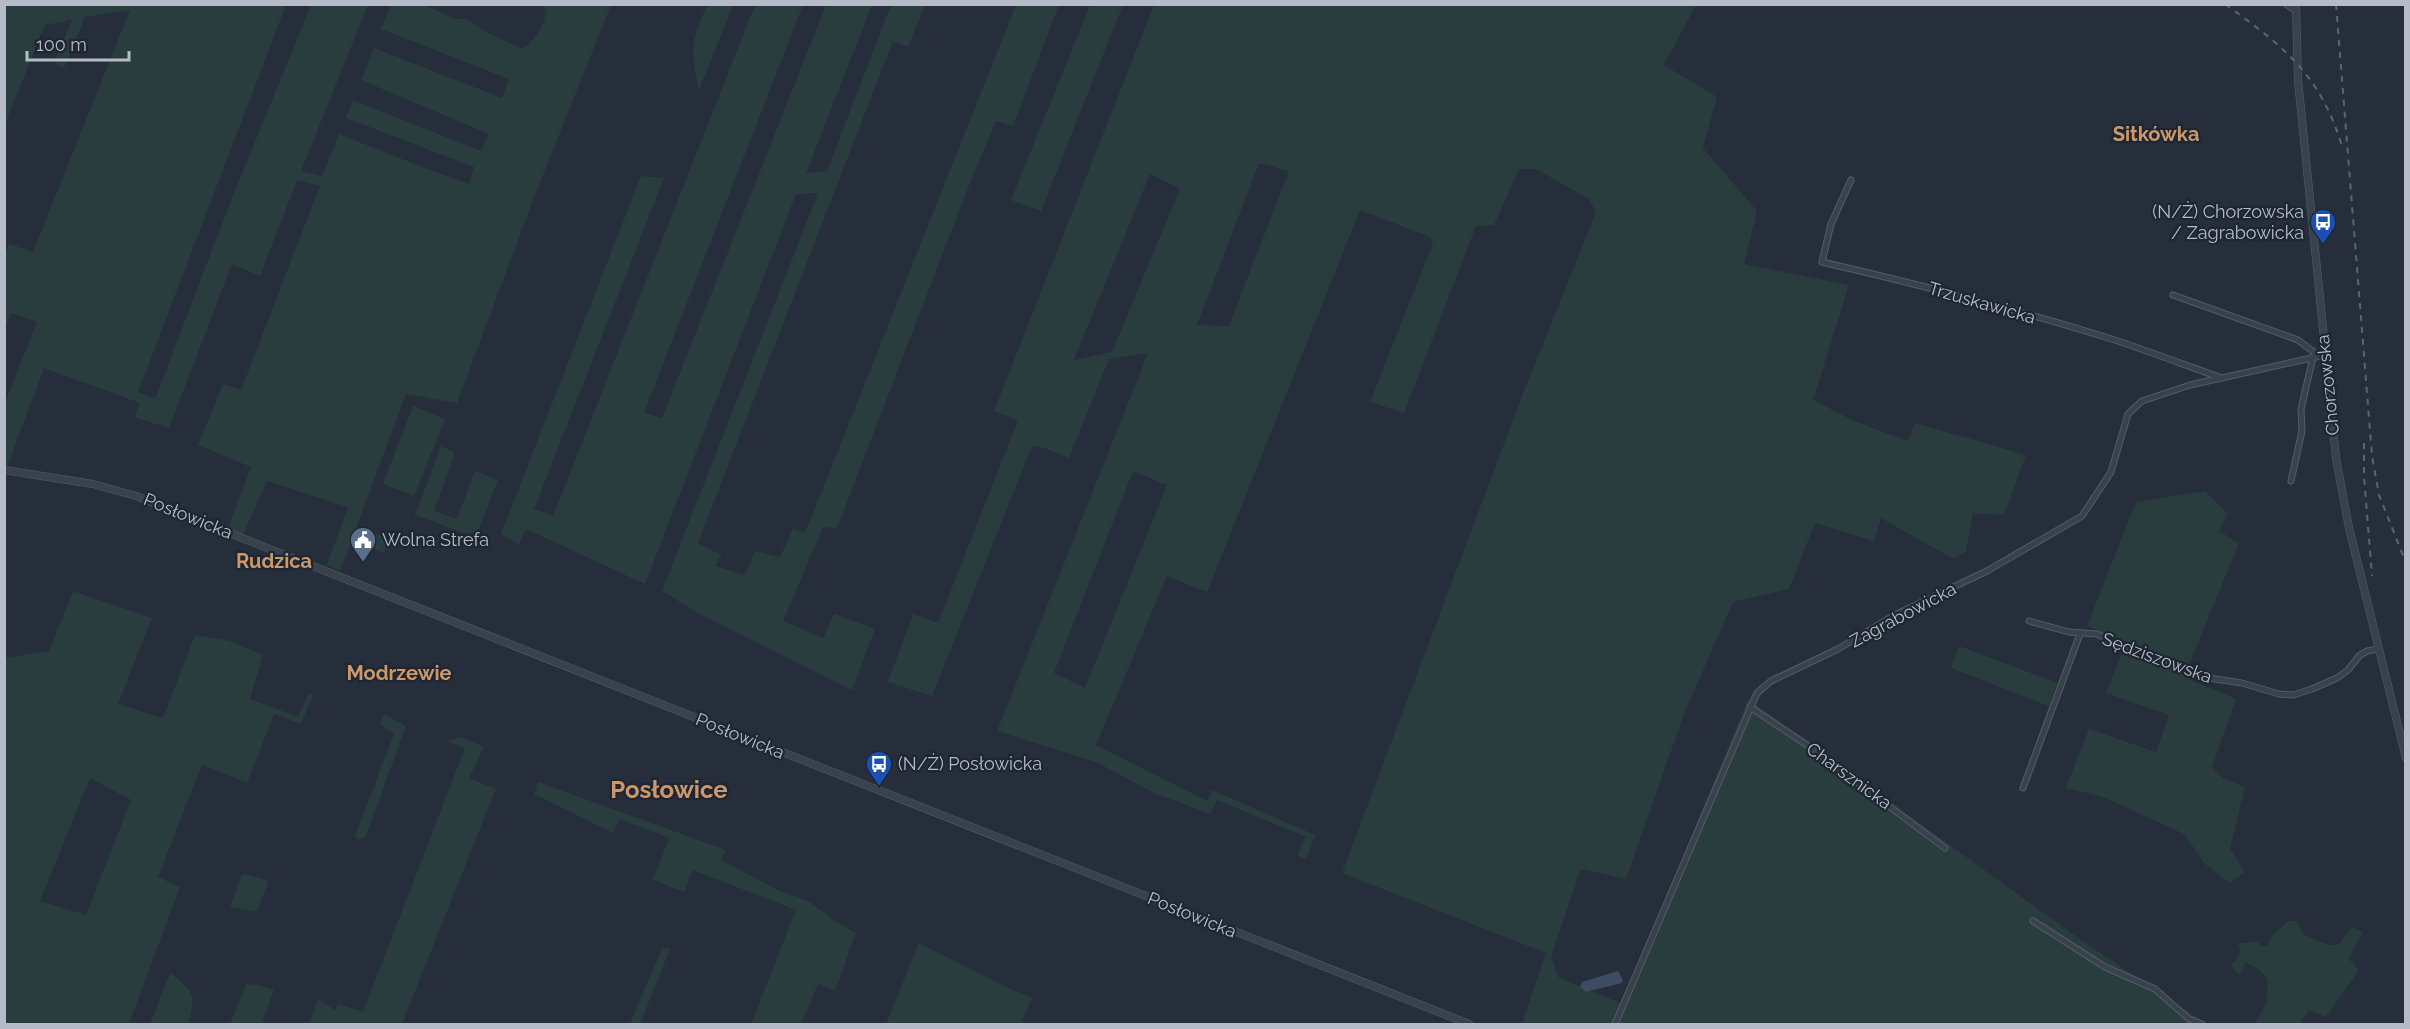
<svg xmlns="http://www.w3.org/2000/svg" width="2410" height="1029" viewBox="0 0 2410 1029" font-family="Raleway,sans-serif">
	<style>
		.green { fill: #293c3e; fill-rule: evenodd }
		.water { fill: #3d4b63 }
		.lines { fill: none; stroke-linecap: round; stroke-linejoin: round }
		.minor-casing { stroke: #545c67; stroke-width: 7 }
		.tertiary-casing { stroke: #545c67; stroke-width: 8 }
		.minor { stroke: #39414c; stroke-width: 5 }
		.tertiary { stroke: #39414c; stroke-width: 7 }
		.rail { stroke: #5c6472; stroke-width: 2; stroke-dasharray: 6 6; stroke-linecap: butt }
		.labels { text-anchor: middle; stroke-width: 4.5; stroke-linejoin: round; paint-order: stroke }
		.poi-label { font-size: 18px; fill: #b5bcc7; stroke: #1e2631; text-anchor: start }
		.street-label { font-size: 18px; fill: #b5bcc7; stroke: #1e2631 }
		.neighbourhood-label { font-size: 20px; font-weight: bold; fill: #cc986b; stroke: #1e2631 }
		.district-label { font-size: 24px; font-weight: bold; fill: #cc986b; stroke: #1e2631 }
	</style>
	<rect width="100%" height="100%" fill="#262e3b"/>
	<g class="green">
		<path d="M 5,5 L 286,5 L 138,392 L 155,399 L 232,198 L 311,5 L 368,5 L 301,171 L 322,176 L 339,134 L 422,167 L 469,184 L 474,167 L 346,118 L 353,100 L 481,151 L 489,134 L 361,80 L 374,48 L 502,98 L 509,79 L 381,29 L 391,5 L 425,5 L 455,19 L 467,19 L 486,32 L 522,49 C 537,39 543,27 547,9 L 539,5 L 611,5 L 535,195 L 457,403 L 406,394 L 340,571 L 327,565 L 348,507 L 267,481 L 243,535 L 228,528 L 251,467 L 198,445 L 223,384 L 241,390 L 320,186 L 297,180 L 260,276 L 232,264 L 169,428 L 134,417 L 140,403 L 44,368 L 7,467 L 5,466 L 5,400 L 6,400 L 37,322 L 11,313 L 5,328 L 5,255 L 9,244 L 33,252 L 130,10 L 85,17 L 64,68 L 54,62 L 72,20 L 45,25 L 5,124 Z"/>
		<path d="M 707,5 L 733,5 L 699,90 C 690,47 690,45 707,5 Z"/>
		<path d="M 755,5 L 803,5 L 644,413 L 662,418 L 826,5 L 872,5 L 806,173 L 827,171 L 891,5 L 925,5 L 908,47 L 893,41 L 698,543 L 721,555 L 715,566 L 745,575 L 755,551 L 780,557 L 793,529 L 805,533 L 1016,5 L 1059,5 L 1013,126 L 996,121 L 968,188 L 837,528 L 823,527 L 783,621 L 823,638 L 834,614 L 875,629 L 852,690 L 696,612 L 662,591 L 818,193 L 796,194 L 645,584 L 526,529 L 519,545 L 501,534 L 641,176 L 664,178 L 534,509 L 553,516 Z"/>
		<path d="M 1090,5 L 1123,5 L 1041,211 L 1011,200 Z"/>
		<path d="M 1154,5 L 1696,5 L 1664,65 L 1717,97 L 1703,148 L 1757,211 L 1744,264 L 1849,285 L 1813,400 L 1854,421 L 1908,441 L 1915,423 L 2026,455 L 2004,515 L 1973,513 L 1966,551 L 1953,559 L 1881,518 L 1874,541 L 1815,523 L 1789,589 L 1733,602 L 1684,714 L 1626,879 L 1581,869 L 1551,956 L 1558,977 L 1622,1004 L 1748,699 L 2081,940 L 2207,1024 L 1522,1024 L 1546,953 L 1342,873 L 1524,391 L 1596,212 L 1589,199 L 1536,169 L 1519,169 L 1494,225 L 1476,226 L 1404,413 L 1370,402 L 1433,243 L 1430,237 L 1360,210 L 1207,592 L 1167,576 L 1096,745 L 1207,801 L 1212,790 L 1315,835 L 1306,859 L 1297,855 L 1306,837 L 1217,800 L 1210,814 L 1154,793 L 1096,762 L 997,731 L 1148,353 L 1109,359 L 1069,458 L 1044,448 L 1032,446 L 932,696 L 888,682 L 913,614 L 938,623 L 1018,420 L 994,411 ZM 1259,163 L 1289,171 L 1229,326 L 1197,325 ZM 1150,174 L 1180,189 L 1112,352 L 1074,360 ZM 1133,471 L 1167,485 L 1085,688 L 1054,673 Z"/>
		<path d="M 413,406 L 445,419 L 414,496 L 383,484 Z"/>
		<path d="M 441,446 L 455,453 L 434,511 L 457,519 L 475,471 L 498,480 L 478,531 L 467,534 L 415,515 Z"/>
		<path d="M 2205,491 L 2228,514 L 2219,531 L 2239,543 L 2184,677 L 2236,699 L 2212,767 L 2223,778 L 2245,787 L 2230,849 L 2245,872 L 2230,883 L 2206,865 L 2184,834 L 2103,797 L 2066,788 L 2089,729 L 2156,752 L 2169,715 L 2106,693 L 2126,642 L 2087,626 L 2136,502 Z"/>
		<path d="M 363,529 L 389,538 L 384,553 L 358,543 Z"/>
		<path d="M 73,591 L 152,618 L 118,704 L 163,718 L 195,635 L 230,641 L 263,655 L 250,699 L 298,717 L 309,693 L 313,695 L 301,724 L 274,714 L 247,783 L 204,765 L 201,767 L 158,877 L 180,887 L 129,1024 L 5,1024 L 5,658 L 49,651 ZM 90,778 L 131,800 L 86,915 L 40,901 Z"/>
		<path d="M 1959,646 L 2057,683 L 2049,706 L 1951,668 Z"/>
		<path d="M 384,714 L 406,726 L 366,836 L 359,840 L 355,836 L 394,734 L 380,724 Z"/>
		<path d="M 462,737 L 484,747 L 469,778 L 496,789 L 402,1024 L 309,1024 L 318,999 L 335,1010 L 338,1004 L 363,1012 L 465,748 L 447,741 Z"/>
		<path d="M 538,782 L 726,850 L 721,860 L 778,890 L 808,901 L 838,923 L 856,933 L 835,991 L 818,984 L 801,1024 L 751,1024 L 796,910 L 693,870 L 684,892 L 653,880 L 669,838 L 619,819 L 613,833 L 534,794 Z"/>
		<path d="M 242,874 L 267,880 L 267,885 L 257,912 L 230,907 Z"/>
		<path d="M 2289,921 L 2296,921 L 2304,935 L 2329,945 L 2338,945 L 2352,927 L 2363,932 L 2349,959 L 2359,970 L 2326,1017 L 2309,1010 L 2299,1024 L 2255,1024 L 2266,1003 L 2268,980 L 2261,971 L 2246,962 L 2240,975 L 2234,970 L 2232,964 L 2241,953 L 2238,946 L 2240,943 L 2257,942 L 2263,947 L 2267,946 L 2271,936 Z"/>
		<path d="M 919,943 L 1004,986 L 1032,998 L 1021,1024 L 886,1024 Z"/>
		<path d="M 662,948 L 670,949 L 640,1024 L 630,1024 Z"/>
		<path d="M 170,973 C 193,991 197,995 188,1024 L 150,1024 Z"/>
		<path d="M 246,984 L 260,985 L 274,990 L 261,1024 L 230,1024 Z"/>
	</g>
	<path class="water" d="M 1618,971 L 1623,980 L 1622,983 L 1586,992 L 1580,987 L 1582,982 Z"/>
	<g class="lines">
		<g class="minor-casing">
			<g id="minor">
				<path d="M 2286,4 L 2296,11"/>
				<path d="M 1851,180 L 1831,224 L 1822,262 C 1921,285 2021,310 2118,341 C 2153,353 2188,366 2222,378"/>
				<path d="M 2173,295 L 2298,340 L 2319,356"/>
				<path d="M 2291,481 L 2302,431 L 2301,409 L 2313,357"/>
				<path d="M 2029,621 L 2069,632 L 2097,634 L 2130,650 L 2209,678 L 2242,683 L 2279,694 L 2293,695 L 2312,689 L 2337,678 L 2348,670 L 2359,656 L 2367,651 L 2379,649"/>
				<path d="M 1750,707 L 1807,745 L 1945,848"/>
				<path d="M 2023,788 L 2080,634"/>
				<path d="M 2033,921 L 2105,967 L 2155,989 L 2189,1019 L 2202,1024"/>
				<path d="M 1615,1024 L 1757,693 L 1771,681 L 1838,649 L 1893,616 L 1987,571 L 2082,516 L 2111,472 L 2128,414 L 2142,401 L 2190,385 L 2325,355"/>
			</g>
		</g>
		<g class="tertiary-casing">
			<g id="tertiary">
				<path d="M 2296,4 L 2298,80 L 2336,458 L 2349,528 L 2406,758"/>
				<path d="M 4,470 L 93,484 L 136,496 L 1469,1024"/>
			</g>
		</g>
		<use href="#minor" class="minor"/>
		<use href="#tertiary" class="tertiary"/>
		<g class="rail">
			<path d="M 2225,4 C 2283,46 2320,74 2342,146"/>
			<path d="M 2336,4 L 2372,456 L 2379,495 L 2406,563"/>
			<path d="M 2364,443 L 2364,476 L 2372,576"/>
		</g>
	</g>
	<defs>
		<g id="bus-pin" transform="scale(1.35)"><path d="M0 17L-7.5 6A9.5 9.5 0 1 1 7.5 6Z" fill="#1a4fb4" stroke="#1e2631"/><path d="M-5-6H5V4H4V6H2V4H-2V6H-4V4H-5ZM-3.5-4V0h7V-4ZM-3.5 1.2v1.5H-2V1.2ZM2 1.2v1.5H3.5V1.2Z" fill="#fff"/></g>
		<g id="civic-pin" transform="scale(1.35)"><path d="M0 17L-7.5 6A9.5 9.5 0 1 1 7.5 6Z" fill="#5c6f8a" stroke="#1e2631"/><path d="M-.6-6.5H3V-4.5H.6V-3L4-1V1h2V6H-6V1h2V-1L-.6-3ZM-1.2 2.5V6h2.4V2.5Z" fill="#fff"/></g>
	</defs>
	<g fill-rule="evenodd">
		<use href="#bus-pin" x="2323" y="222"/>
		<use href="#civic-pin" x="363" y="540"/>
		<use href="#bus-pin" x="879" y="764"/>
	</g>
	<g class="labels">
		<g class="poi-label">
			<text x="2304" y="218" text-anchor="end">(N/Ż) Chorzowska<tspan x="2304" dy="21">/ Zagrabowicka</tspan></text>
			<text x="382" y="546">Wolna Strefa</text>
			<text x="898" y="770">(N/Ż) Posłowicka</text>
		</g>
		<g class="street-label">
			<text transform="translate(1982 303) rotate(16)" y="6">Trzuskawicka</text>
			<text transform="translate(2328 385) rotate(-96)" y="6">Chorzowska</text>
			<text transform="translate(188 516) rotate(22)" y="6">Posłowicka</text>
			<text transform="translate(1903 615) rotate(-28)" y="6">Zagrabowicka</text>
			<text transform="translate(2157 658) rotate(20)" y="6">Sędziszowska</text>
			<text transform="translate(740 736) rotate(22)" y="6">Posłowicka</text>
			<text transform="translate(1849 776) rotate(36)" y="6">Charsznicka</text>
			<text transform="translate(1192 915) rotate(22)" y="6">Posłowicka</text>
		</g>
		<g class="neighbourhood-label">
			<text x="2156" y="141">Sitkówka</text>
			<text x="274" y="568">Rudzica</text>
			<text x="399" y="680">Modrzewie</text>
		</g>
		<g class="district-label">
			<text x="669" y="798">Posłowice</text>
		</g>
	</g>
	<rect width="2410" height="1029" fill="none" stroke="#b5bcc7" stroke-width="12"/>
	<path d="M27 51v9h102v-9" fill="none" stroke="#b5bcc7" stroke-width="3"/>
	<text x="36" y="51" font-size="18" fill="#b5bcc7" stroke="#1e2631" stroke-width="4.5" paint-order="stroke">100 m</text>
</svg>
